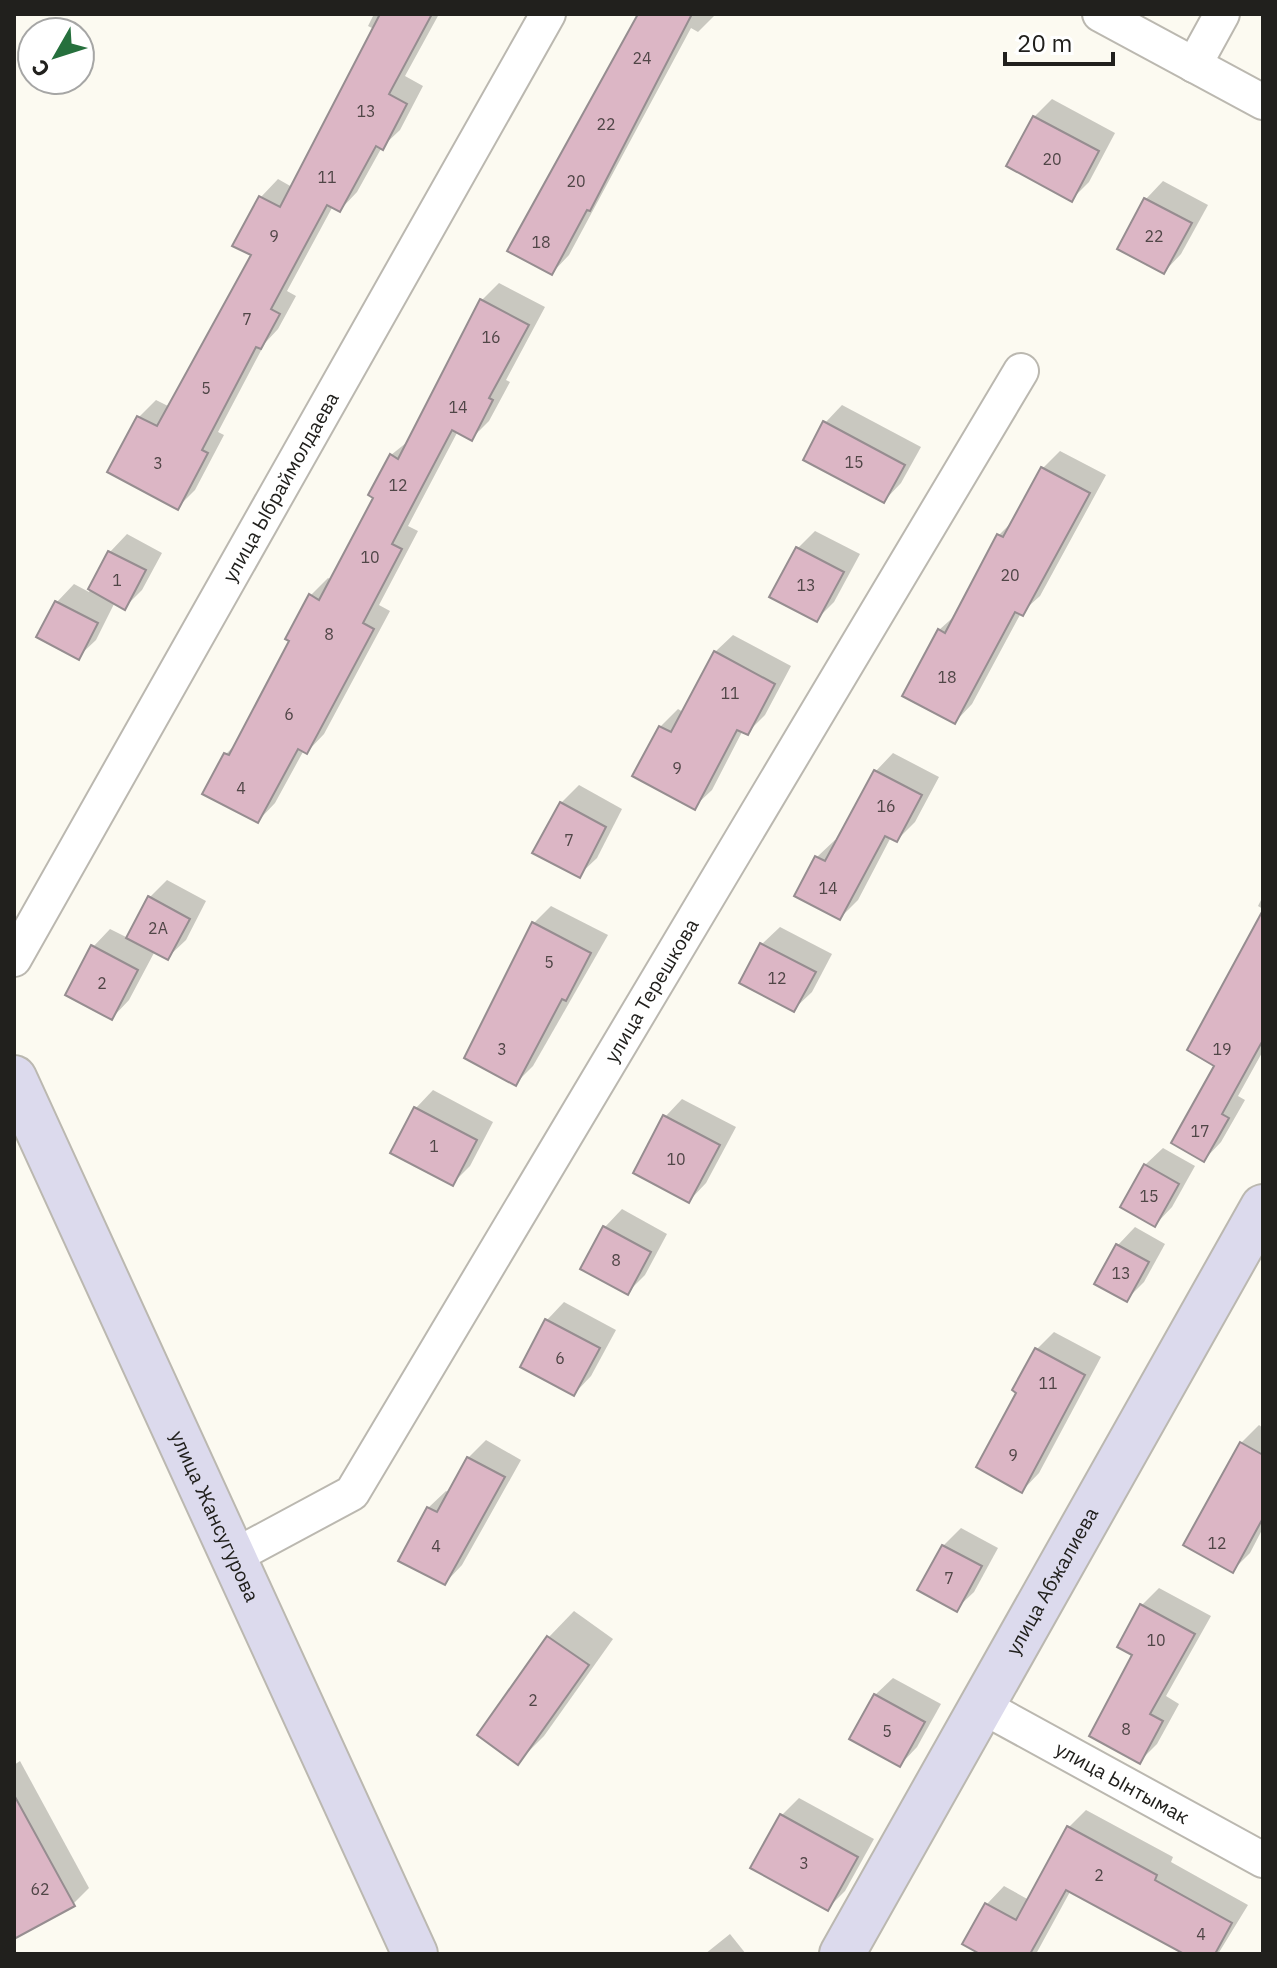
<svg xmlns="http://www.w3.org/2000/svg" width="1277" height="1968" viewBox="0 0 1277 1968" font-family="'IBM Plex Sans',sans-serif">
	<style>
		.shadow { fill: #0003 }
		.building { fill: #dcb6c5; stroke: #968d90; stroke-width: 2 }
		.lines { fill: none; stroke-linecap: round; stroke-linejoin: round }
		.street-casing { stroke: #bbb8b0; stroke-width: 38 }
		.secondary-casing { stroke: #bbb8b0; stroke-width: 48 }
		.street { stroke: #fff; stroke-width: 34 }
		.secondary { stroke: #dcdaed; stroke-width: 44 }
		.labels { text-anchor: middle; stroke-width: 8; stroke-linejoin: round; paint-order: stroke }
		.number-label { font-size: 16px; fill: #504647 }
		.street-label { font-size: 20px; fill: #21201d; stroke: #fff }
	</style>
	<rect width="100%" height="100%" fill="#fcfaf1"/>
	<g class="shadow">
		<path d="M 374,14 L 439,14 L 405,76 L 423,86 L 400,130 L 382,147 L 357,192 L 340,210 L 333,206 L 287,291 L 296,296 L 278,329 L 265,343 L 218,432 L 224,435 L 195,490 L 177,508 L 139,417 L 156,400 L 170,407 L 254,254 L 235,245 L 261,197 L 278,179 L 292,187 L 374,29 L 368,26 Z"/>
		<path d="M 640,14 L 716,14 L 698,32 L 691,28 L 569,255 L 552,273 Z"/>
		<path d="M 1052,99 L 1115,133 L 1089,182 L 1072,199 L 1034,117 Z"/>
		<path d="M 1163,181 L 1208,205 L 1181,254 L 1164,272 L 1120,248 L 1146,199 Z"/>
		<path d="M 499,283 L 545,307 L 506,380 L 510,382 L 489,421 L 472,438 L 458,431 L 408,526 L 418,531 L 379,605 L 390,611 L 324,734 L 307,752 L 304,750 L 275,803 L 258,821 L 226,754 L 238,742 L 291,641 L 310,596 L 328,578 L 332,580 L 376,497 L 391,455 L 411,439 L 482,300 Z"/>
		<path d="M 842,405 L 921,447 L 901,483 L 884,501 L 825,423 Z"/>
		<path d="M 1060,451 L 1106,475 L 1040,596 L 1021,613 L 972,704 L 955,722 L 939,630 L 958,613 L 999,535 L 1016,518 L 1043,468 Z"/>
		<path d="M 815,531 L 860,554 L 834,602 L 816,620 L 798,548 Z"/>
		<path d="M 127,534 L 162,553 L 142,590 L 125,607 L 115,602 L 96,640 L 78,657 L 38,636 L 57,602 L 74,584 L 89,592 L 110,552 Z"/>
		<path d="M 733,635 L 791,666 L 765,715 L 747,733 L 743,730 L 712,790 L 694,807 L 635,775 L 660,727 L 678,709 L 683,712 L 715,652 Z"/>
		<path d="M 893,753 L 939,777 L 915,822 L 897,840 L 891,837 L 858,900 L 840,918 L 817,857 L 835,840 L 838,842 L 876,771 Z"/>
		<path d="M 579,785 L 622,809 L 597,858 L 579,875 L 561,803 Z"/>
		<path d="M 167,880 L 206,901 L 186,940 L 168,957 L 155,951 L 129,1000 L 112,1018 L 93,947 L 110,929 L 128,938 L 150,897 Z"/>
		<path d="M 1263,896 L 1263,909 L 1258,906 Z"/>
		<path d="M 551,906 L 608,935 L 533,1066 L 516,1083 L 534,923 Z"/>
		<path d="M 1263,914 L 1263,1051 L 1238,1096 L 1245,1100 L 1221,1142 L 1204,1160 Z"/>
		<path d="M 780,927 L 832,954 L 812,992 L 794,1009 L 762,944 Z"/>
		<path d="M 433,1090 L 493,1122 L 470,1166 L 452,1184 L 393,1152 L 416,1108 Z"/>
		<path d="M 682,1099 L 736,1127 L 706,1183 L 689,1201 L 665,1117 Z"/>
		<path d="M 1163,1148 L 1195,1166 L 1172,1207 L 1155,1225 L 1145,1165 Z"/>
		<path d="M 622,1209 L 667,1234 L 645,1275 L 628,1292 L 583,1268 L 605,1227 Z"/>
		<path d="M 1135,1227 L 1165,1244 L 1144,1282 L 1126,1300 L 1096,1284 L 1118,1245 Z"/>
		<path d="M 564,1302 L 616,1330 L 591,1376 L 574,1394 L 522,1366 L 547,1320 Z"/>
		<path d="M 1054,1332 L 1101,1357 L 1039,1473 L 1022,1491 L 1019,1392 L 1037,1349 Z"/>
		<path d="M 1259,1425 L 1263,1428 L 1263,1528 L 1250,1553 L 1233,1570 L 1241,1443 Z"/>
		<path d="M 486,1440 L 521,1460 L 462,1565 L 445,1583 L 428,1508 L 446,1491 L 450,1493 L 468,1458 Z"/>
		<path d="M 961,1528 L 998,1548 L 974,1592 L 956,1609 L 943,1546 Z"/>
		<path d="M 1159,1588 L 1211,1616 L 1166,1696 L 1179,1704 L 1157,1744 L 1140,1761 L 1135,1654 L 1142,1605 Z"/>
		<path d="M 574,1611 L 613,1639 L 544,1736 L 518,1762 L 548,1638 Z"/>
		<path d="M 893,1678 L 941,1704 L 917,1747 L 900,1765 L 875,1695 Z"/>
		<path d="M 20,1761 L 89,1888 L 73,1904 L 14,1915 L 14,1765 Z"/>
		<path d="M 799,1798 L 874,1839 L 845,1891 L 827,1909 L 782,1815 Z"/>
		<path d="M 1086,1810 L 1173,1857 L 1171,1862 L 1248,1905 L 1218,1954 L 1188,1954 L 1071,1890 L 1036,1954 L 984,1954 L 965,1943 L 987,1904 L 1004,1886 L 1029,1900 L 1069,1827 Z"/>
		<path d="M 730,1934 L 746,1954 L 705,1954 Z"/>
	</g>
	<g class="building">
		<path d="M 380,14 L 432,14 L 389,94 L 407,104 L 383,150 L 376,146 L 340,212 L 327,205 L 271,309 L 280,314 L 261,349 L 256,347 L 202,450 L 208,453 L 178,510 L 107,472 L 137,416 L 157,426 L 251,255 L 232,246 L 259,196 L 280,207 Z"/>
		<path d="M 638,14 L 692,14 L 590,211 L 587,210 L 552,275 L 507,251 Z"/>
		<path d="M 1033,116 L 1099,151 L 1072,202 L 1006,166 Z"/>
		<path d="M 1144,198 L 1192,223 L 1164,274 L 1117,249 Z"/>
		<path d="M 480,299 L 529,325 L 489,398 L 493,400 L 472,441 L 452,430 L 392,544 L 402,549 L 363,623 L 374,629 L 307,754 L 298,749 L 258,823 L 202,794 L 224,753 L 229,755 L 289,641 L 285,639 L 309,594 L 319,600 L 373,498 L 368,495 L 390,454 L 398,459 Z"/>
		<path d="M 823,421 L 905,465 L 884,503 L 803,460 Z"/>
		<path d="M 1041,467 L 1090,493 L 1023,616 L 1015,612 L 955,724 L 902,696 L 938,629 L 945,633 L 997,534 L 1003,537 Z"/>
		<path d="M 796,547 L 844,572 L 817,622 L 769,597 Z"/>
		<path d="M 108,551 L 146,570 L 125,610 L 88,589 Z"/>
		<path d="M 55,601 L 98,623 L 79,660 L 36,637 Z"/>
		<path d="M 714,651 L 775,684 L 748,735 L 737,730 L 695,810 L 632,776 L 659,726 L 671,732 Z"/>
		<path d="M 874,770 L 922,795 L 897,842 L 885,836 L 840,920 L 794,896 L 815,856 L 825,861 Z"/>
		<path d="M 560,802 L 606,827 L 580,878 L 532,853 Z"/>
		<path d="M 148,896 L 190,919 L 168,960 L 126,938 Z"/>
		<path d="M 1263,910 L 1263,1040 L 1222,1114 L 1229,1118 L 1204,1162 L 1171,1143 L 1214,1066 L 1187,1050 Z"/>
		<path d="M 532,922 L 591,953 L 566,1001 L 562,999 L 516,1086 L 464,1058 Z"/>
		<path d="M 760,943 L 816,972 L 794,1012 L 739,983 Z"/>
		<path d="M 91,945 L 138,970 L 112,1020 L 65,995 Z"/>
		<path d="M 414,1107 L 477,1140 L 453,1186 L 390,1153 Z"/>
		<path d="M 663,1115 L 720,1145 L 689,1203 L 633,1173 Z"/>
		<path d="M 1144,1164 L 1179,1184 L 1155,1227 L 1120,1207 Z"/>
		<path d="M 603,1226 L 651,1252 L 628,1295 L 580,1269 Z"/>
		<path d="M 1116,1244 L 1149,1262 L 1127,1302 L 1094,1284 Z"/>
		<path d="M 545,1319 L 600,1348 L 574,1396 L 520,1367 Z"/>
		<path d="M 1035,1348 L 1085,1375 L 1022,1493 L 976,1467 L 1016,1393 L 1012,1390 Z"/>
		<path d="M 1240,1442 L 1263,1455 L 1263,1518 L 1233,1573 L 1183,1545 Z"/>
		<path d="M 467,1457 L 505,1477 L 445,1585 L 398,1561 L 427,1507 L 437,1512 Z"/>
		<path d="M 942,1545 L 982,1566 L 957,1612 L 917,1590 Z"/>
		<path d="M 1140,1604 L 1195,1634 L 1150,1714 L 1163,1721 L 1140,1764 L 1089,1736 L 1132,1655 L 1117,1647 Z"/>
		<path d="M 547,1636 L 589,1665 L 518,1765 L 477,1735 Z"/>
		<path d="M 874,1694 L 925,1722 L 900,1767 L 849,1739 Z"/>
		<path d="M 14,1795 L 75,1906 L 14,1939 Z"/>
		<path d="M 780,1814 L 858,1857 L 828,1911 L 750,1868 Z"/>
		<path d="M 1067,1826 L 1157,1875 L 1155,1880 L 1232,1923 L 1215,1954 L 1184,1954 L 1066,1890 L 1030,1954 L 980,1954 L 962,1944 L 985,1903 L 1016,1920 Z"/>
	</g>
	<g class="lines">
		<g class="street-casing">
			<g id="street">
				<path d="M 1100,14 L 1263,102"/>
				<path d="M 1194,65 L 1222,14"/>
				<path id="s1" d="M 14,959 L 548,14"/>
				<path id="s2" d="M 233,1557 L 352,1493 L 1021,371"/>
				<path id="s3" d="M 982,1706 L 1263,1860"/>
			</g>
		</g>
		<g class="secondary-casing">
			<g id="secondary">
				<path id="s4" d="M 14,1078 L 415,1954"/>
				<path id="s5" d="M 842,1954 L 1263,1207"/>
			</g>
		</g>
		<use href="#street" class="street"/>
		<use href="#secondary" class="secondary"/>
	</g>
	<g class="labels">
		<g class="number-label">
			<text x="642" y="64">24</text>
			<text x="366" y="117">13</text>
			<text x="606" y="130">22</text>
			<text x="1052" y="165">20</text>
			<text x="327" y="183">11</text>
			<text x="576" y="187">20</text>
			<text x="274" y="242">9</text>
			<text x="1154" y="242">22</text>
			<text x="541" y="248">18</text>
			<text x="247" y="325">7</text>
			<text x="491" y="343">16</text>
			<text x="206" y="394">5</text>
			<text x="458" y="413">14</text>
			<text x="854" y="468">15</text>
			<text x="158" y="469">3</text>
			<text x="398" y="491">12</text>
			<text x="370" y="563">10</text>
			<text x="1010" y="581">20</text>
			<text x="117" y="586">1</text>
			<text x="806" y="591">13</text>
			<text x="329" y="640">8</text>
			<text x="947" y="683">18</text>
			<text x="730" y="699">11</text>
			<text x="289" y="720">6</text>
			<text x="677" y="774">9</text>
			<text x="241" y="794">4</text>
			<text x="886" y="812">16</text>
			<text x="569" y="846">7</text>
			<text x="828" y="894">14</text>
			<text x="158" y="934">2А</text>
			<text x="549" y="968">5</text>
			<text x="777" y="984">12</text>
			<text x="102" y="989">2</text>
			<text x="502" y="1055">3</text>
			<text x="1222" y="1055">19</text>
			<text x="1200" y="1137">17</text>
			<text x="434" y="1152">1</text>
			<text x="676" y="1165">10</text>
			<text x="1149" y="1202">15</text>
			<text x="616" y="1266">8</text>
			<text x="1121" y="1279">13</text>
			<text x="560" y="1364">6</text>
			<text x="1048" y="1389">11</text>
			<text x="1013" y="1461">9</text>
			<text x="1217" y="1549">12</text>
			<text x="436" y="1552">4</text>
			<text x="949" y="1584">7</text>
			<text x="1156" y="1646">10</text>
			<text x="533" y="1706">2</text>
			<text x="1126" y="1735">8</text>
			<text x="887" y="1737">5</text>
			<text x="804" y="1869">3</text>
			<text x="1099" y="1881">2</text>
			<text x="40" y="1895">62</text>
			<text x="1201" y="1940">4</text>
		</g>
		<g class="street-label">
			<text dy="7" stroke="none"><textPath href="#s1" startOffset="542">улица Ыбраймолдаева</textPath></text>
			<text dy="7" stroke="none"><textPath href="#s2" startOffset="720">улица Терешкова</textPath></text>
			<text dy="7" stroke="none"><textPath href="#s4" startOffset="482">улица Жансугурова</textPath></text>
			<text dy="7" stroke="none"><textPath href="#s5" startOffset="428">улица Абжалиева</textPath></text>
			<text dy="7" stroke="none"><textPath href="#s3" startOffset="160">улица Ынтымак</textPath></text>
		</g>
	</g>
	<rect width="1277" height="1968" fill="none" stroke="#21201d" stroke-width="32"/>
	<g transform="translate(56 56) rotate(231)"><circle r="38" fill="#ffffff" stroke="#a6a6a5" stroke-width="2"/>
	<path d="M0-6L14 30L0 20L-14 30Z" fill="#26703d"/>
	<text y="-12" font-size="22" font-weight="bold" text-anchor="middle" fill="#21201d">С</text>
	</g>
	<path d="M1005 52v12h108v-12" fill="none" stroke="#21201d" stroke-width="4"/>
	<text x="1017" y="52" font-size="24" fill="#21201d" stroke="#ffffff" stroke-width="6" paint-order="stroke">20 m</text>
</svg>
